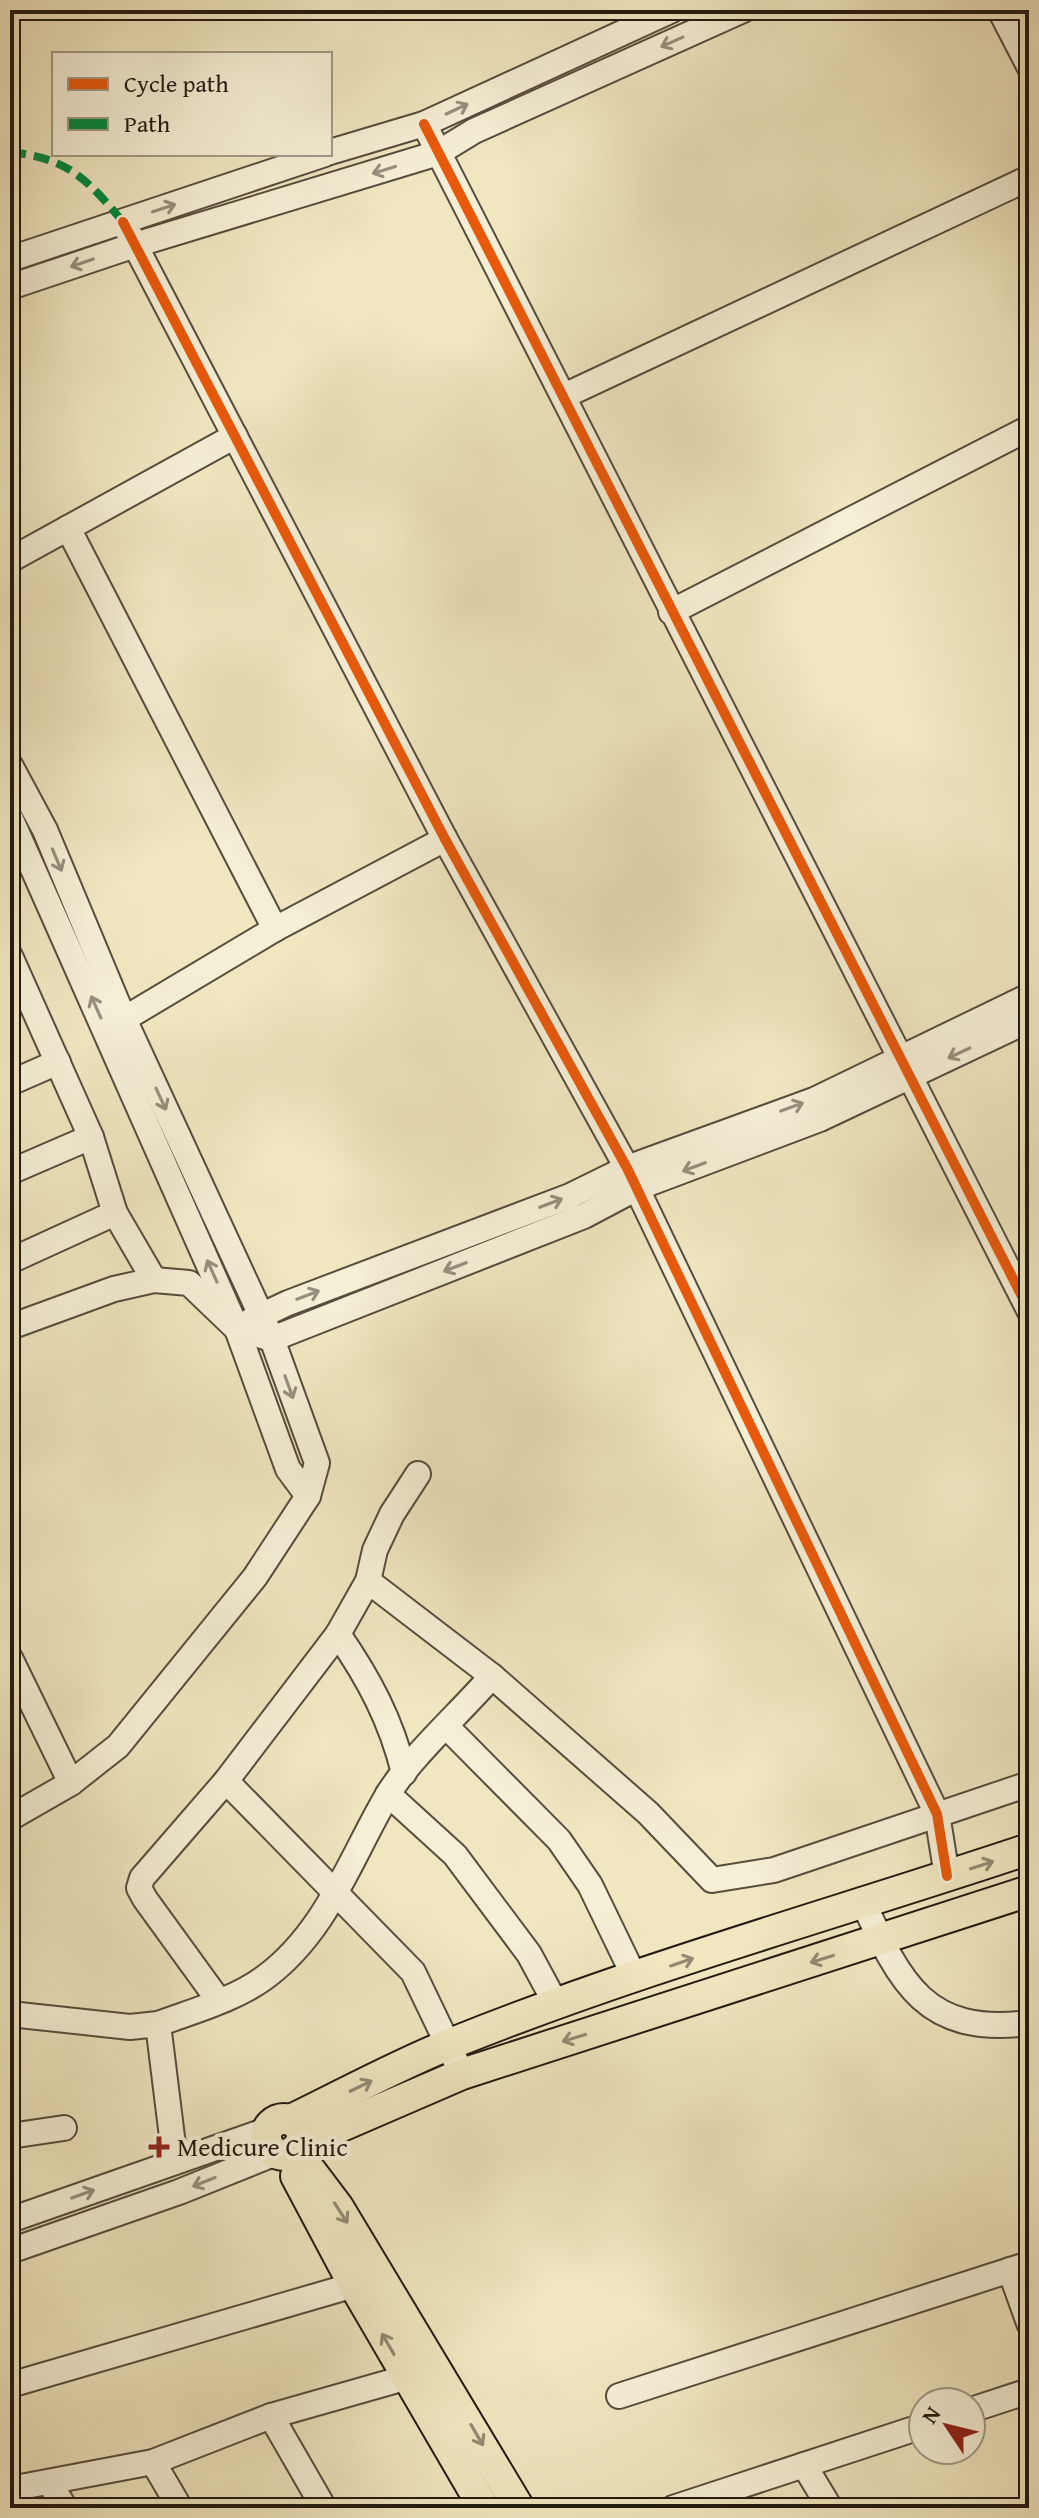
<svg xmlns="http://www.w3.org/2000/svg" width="1039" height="2518" viewBox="0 0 1039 2518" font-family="'Gentium Book Plus',serif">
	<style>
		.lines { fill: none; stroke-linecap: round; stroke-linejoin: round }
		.minor-casing { stroke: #564d3d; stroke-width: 28 }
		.major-casing { stroke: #221a11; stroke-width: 34 }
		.minor { stroke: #f5efd6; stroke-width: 24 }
		.major { stroke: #f0e6c0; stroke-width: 30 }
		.quiet { stroke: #00873e; stroke-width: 8; stroke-dasharray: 16 8; stroke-linecap: butt }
		.cycleway-casing { stroke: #f5efd6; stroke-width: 15 }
		.cycleway { stroke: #e8590c; stroke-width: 10 }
		.oneway { stroke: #968f7d }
		.oneway2 { stroke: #938a71 }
		.poi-dot { fill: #8f2418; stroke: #f5efd6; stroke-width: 3 }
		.labels { text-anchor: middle; stroke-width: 8; stroke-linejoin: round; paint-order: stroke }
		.poi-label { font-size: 26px; fill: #221a11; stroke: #f5efd6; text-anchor: start }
	</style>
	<rect width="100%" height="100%" fill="#f0e6c0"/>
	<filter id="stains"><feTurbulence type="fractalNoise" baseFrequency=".0025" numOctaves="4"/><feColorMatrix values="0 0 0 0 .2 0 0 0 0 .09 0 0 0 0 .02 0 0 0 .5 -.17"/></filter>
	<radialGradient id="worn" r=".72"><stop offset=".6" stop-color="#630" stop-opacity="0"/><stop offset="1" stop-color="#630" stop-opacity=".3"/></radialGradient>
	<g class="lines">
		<g class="minor-casing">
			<g id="minor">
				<path d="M 1000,10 L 1029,66"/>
				<path d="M 424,124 L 1029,1310"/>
				<path d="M 330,152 L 424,124 L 672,10"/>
				<path d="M 123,222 L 445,839 L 627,1168 L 937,1814 L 947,1876"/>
				<path d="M 10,259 L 325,154"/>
				<path d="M 10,287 L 135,245 L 438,153 L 474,131 L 743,10"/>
				<path d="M 564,396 L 1029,178"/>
				<path d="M 68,528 L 275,929"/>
				<path d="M 10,560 L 235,436"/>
				<path d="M 671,612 L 1029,428"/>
				<path d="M 10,765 L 45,830 L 124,1019 L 272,1339 L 317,1463 L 308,1496 L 255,1577 L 118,1746 L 71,1783 L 10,1818"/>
				<path d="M 10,817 L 237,1329 L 288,1469 L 308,1496"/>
				<path d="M 10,956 L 91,1137 L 115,1213 L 154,1280"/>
				<path d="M 124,1019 L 275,929 L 445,839"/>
				<path d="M 10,1083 L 58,1062"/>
				<path d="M 10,1172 L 91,1137"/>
				<path d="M 10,1261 L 115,1213"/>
				<path d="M 250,1321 L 288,1303 L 570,1196 L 627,1168 L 814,1100 L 1029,996"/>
				<path d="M 10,1327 L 114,1289 L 154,1280 L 189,1283 L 237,1329 L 272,1339 L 584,1216 L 637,1188 L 820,1119 L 1029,1020"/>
				<path d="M 368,1581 L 492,1676 L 648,1813 L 712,1880 L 774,1870 L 1029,1784"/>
				<path d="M 338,1634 C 369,1679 391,1720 404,1773"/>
				<path d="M 10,1658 L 71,1783"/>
				<path d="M 447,1727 L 559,1840 L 590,1885 L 635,1978"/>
				<path d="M 226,1781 L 413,1972 L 462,2074"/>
				<path d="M 388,1794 L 455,1855 L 529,1954 L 556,2004"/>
				<path d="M 862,1900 C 901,1984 925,2036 1029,2023"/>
				<path d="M 219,2001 L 145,1899 L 139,1888 L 142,1878 L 226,1781 L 338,1634 L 368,1581 L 375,1550 L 392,1514 L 418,1474"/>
				<path d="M 10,2014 L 130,2027 L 158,2024 L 175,2161"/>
				<path d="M 158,2024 C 193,2011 234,2000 264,1978 C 326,1933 350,1859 387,1796 C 410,1757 461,1712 492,1676"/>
				<path d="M 10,2136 L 64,2128"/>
				<path d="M 10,2220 L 267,2130"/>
				<path d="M 10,2251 L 179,2192 L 276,2153"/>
				<path d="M 1010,2270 L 1029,2323"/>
				<path d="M 10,2385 L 354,2285"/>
				<path d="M 619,2396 L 1029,2264"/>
				<path d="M 971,2410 L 1029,2391"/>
				<path d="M 271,2416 L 324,2508"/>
				<path d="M 153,2462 L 180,2508"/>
				<path d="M 804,2465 L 830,2508"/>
				<path d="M 49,2482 L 65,2508"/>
				<path d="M 10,2489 L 153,2462 L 271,2416 L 408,2377"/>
				<path d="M 673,2508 L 923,2426"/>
			</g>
		</g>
		<g class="major-casing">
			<g id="major">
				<circle cx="284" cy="2137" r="18"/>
				<path d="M 291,2120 C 345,2094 399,2064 455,2042 C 642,1967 838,1913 1029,1849"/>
				<path d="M 300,2144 L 462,2074 L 1029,1891"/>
				<path d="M 295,2150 L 338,2207 L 519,2508"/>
				<path d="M 296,2176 L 354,2285 L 484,2508"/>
			</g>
		</g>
		<use href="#minor" class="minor"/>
		<use href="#major" class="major"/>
		<path class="quiet" d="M 10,152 C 68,158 87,179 123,222"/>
		<g class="cycleway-casing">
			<g id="cycleway">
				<path d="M 424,124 L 1029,1310"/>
				<path d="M 123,222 L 445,839 L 627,1168 L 937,1814 L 947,1876"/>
			</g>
		</g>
		<use href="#cycleway" class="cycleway"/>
	</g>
	<defs><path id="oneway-shaft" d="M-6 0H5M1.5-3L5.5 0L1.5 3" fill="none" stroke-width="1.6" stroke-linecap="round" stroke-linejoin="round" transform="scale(2)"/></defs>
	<g class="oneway">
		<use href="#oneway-shaft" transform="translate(672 42) rotate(156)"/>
		<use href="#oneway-shaft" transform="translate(457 109) rotate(-25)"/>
		<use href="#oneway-shaft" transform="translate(384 170) rotate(163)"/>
		<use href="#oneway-shaft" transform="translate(164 208) rotate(-18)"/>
		<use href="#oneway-shaft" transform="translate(82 263) rotate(161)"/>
		<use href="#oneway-shaft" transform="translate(57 860) rotate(67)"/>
		<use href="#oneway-shaft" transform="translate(96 1007) rotate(-114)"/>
		<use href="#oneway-shaft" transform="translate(959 1053) rotate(155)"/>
		<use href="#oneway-shaft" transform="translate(161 1099) rotate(65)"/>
		<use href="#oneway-shaft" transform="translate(792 1107) rotate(-20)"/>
		<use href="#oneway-shaft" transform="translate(694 1167) rotate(159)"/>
		<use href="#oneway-shaft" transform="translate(551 1203) rotate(-21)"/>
		<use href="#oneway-shaft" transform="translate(455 1267) rotate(159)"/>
		<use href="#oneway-shaft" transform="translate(212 1271) rotate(-114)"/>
		<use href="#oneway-shaft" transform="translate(308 1295) rotate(-21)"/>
		<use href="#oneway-shaft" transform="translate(289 1387) rotate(70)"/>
		<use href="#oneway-shaft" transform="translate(204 2182) rotate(158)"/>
		<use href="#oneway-shaft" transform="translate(83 2194) rotate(-20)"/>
	</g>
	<g class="oneway2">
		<use href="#oneway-shaft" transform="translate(982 1865) rotate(-18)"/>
		<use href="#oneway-shaft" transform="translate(822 1959) rotate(163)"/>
		<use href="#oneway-shaft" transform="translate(682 1962) rotate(-19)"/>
		<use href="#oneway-shaft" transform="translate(574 2038) rotate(163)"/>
		<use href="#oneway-shaft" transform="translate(361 2086) rotate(-26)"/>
		<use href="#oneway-shaft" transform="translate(341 2213) rotate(57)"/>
		<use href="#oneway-shaft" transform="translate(388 2344) rotate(-120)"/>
		<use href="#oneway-shaft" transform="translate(477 2435) rotate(60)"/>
	</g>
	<path class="poi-dot" d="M155 2135h8v8h8v8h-8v8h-8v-8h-8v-8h8z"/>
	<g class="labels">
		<g class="poi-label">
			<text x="177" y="2156">Medicure Clinic</text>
		</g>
	</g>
	<rect width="1039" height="2518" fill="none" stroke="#f0e6c0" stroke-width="40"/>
	<rect x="12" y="12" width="1015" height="2494" fill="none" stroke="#221a11" stroke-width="4"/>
	<rect x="20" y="20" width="999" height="2478" fill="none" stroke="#221a11" stroke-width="2"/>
	<rect x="52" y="52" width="280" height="104" fill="#f5efd6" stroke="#a19a87" stroke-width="2"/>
	<rect x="68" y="78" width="40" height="12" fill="#e8590c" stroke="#a19a87" stroke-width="2"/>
	<text x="124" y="92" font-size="24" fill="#221a11">Cycle path</text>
	<rect x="68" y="118" width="40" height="12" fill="#00873e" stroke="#a19a87" stroke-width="2"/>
	<text x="124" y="132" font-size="24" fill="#221a11">Path</text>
	<g transform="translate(947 2426) rotate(305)"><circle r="38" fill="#f5efd6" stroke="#a19a87" stroke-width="2"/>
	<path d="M0-6L14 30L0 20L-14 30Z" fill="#8f2418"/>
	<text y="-12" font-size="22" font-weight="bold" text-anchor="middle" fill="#221a11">N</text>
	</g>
	<rect width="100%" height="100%" filter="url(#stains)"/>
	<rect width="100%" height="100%" fill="url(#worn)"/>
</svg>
